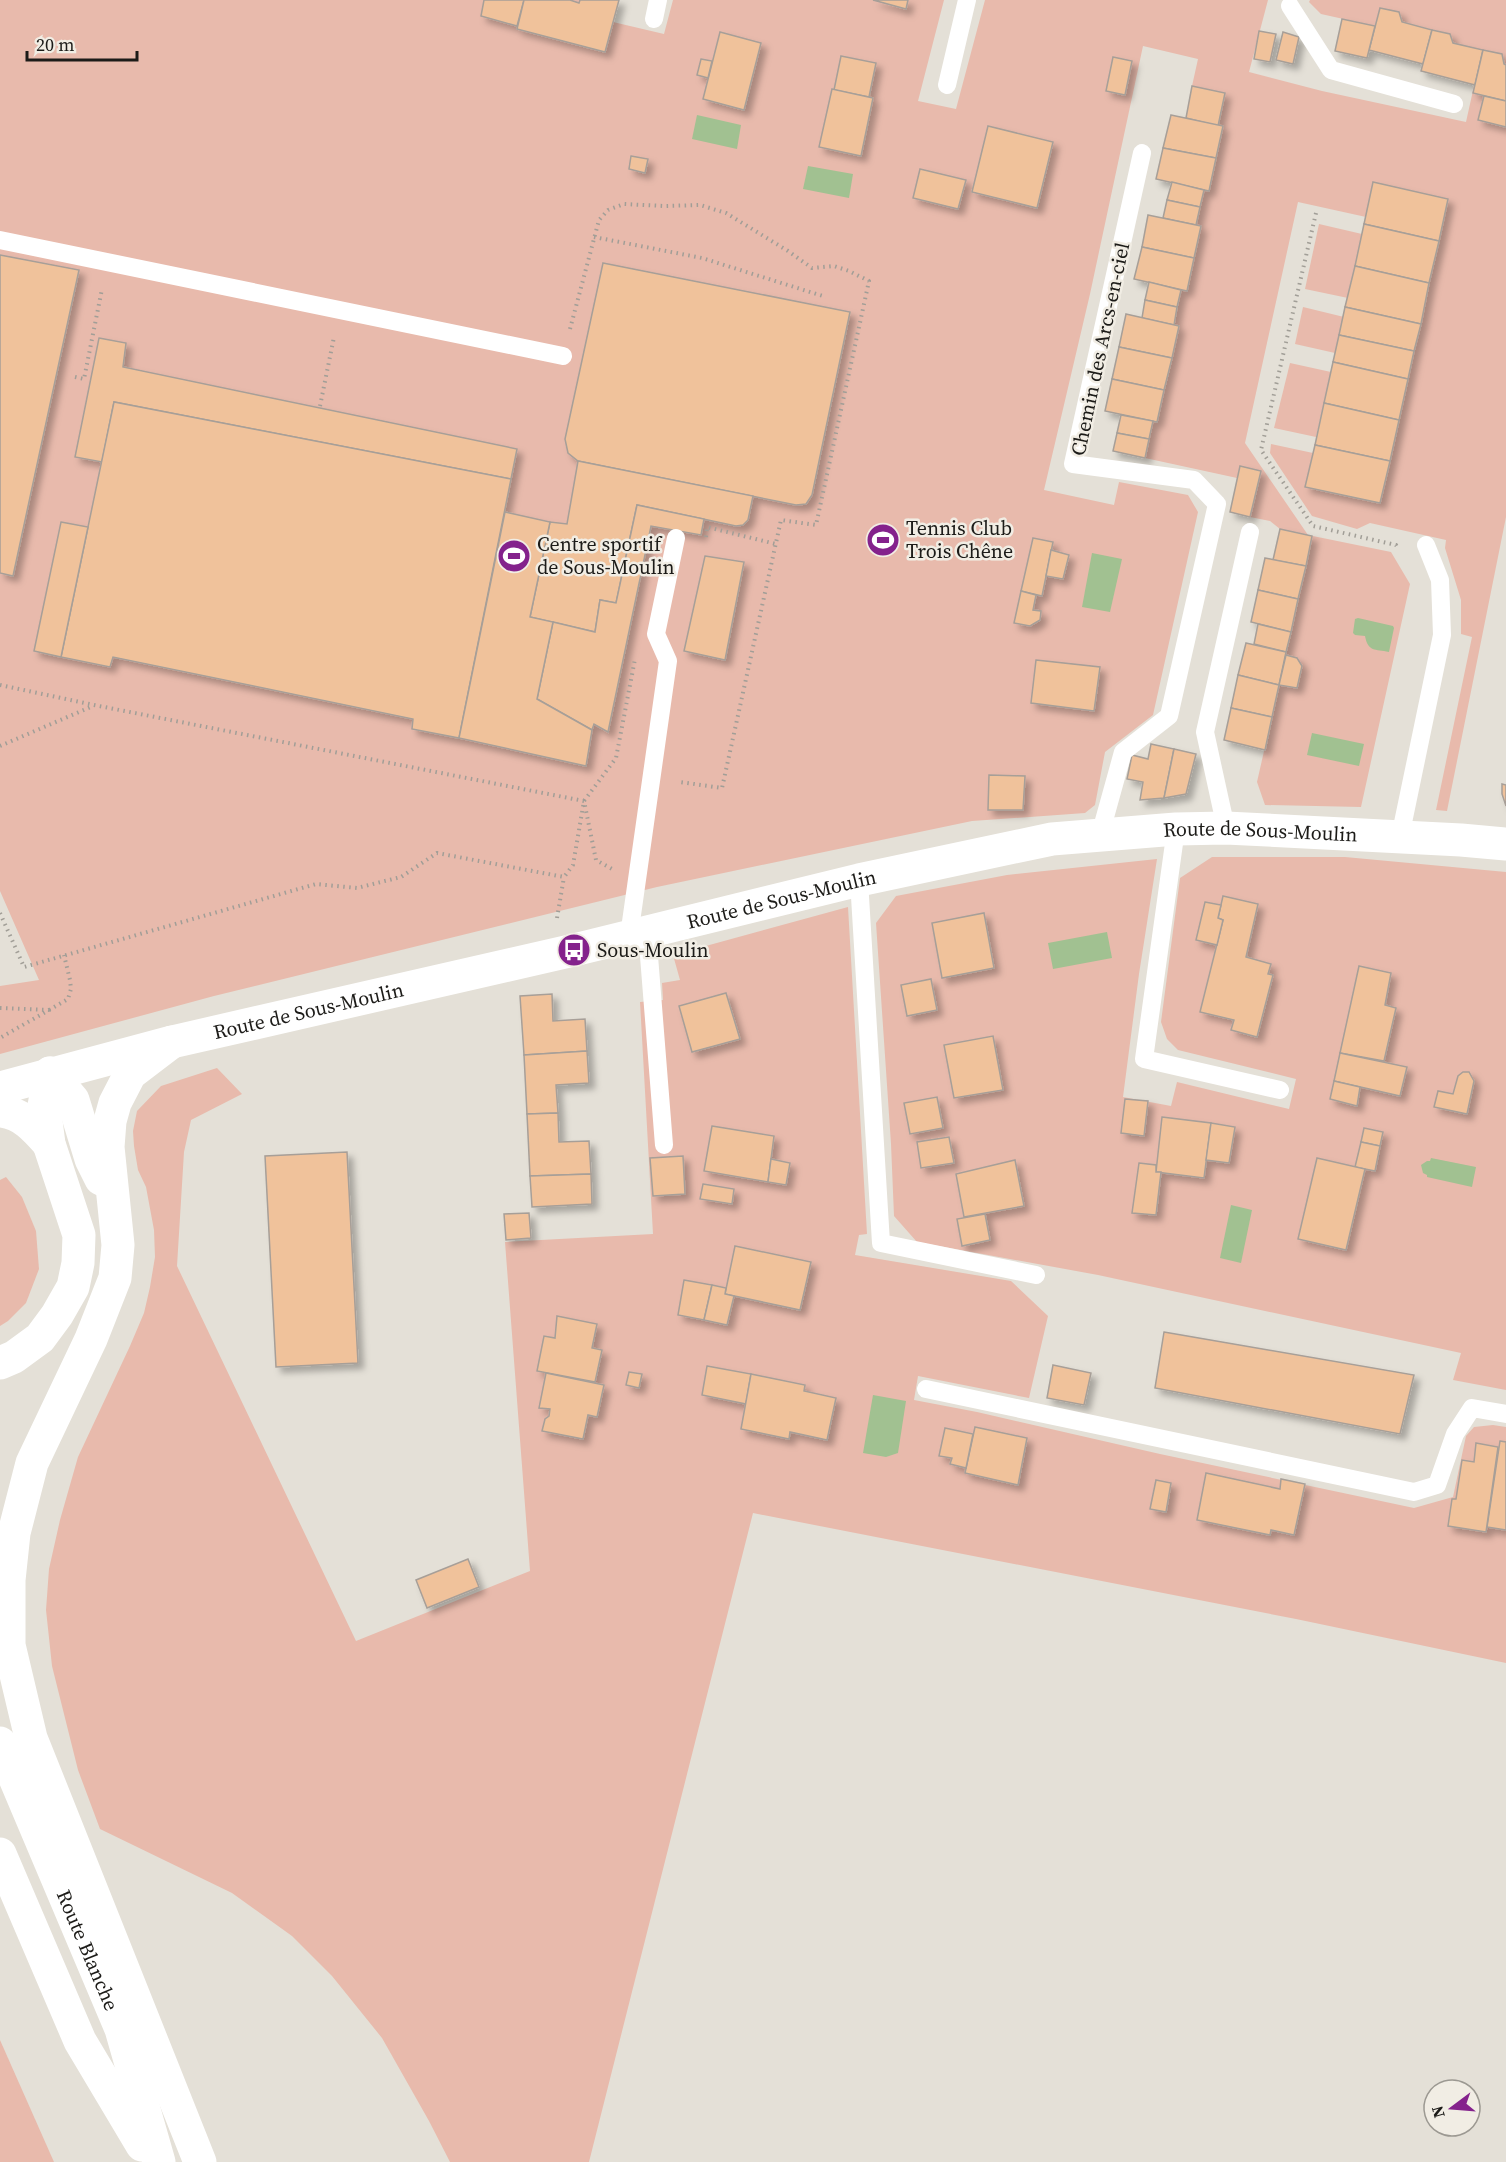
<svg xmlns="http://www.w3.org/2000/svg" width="1506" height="2162" viewBox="0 0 1506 2162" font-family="'Source Serif 4',serif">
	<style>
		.green { fill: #e8baac }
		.water { fill: #a1c191 }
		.building { fill: #f0c29b; stroke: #a79f98; stroke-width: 1.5; filter: url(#shadow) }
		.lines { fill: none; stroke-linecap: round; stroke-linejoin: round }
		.path { stroke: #a19e97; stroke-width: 4; stroke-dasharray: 1.5 4.5; stroke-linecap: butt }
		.lane { stroke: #fff; stroke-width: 18 }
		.secondary { stroke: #fff; stroke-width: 33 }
		.primary { stroke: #fff; stroke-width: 33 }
		.labels { text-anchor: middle; stroke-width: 5; stroke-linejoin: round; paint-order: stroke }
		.street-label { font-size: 20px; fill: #1c1b18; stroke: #f1ede4 }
		.poi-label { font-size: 20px; fill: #1c1b18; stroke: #f1ede4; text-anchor: start }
	</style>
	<defs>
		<filter id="shadow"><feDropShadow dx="5.5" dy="5.5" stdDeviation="3" flood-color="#0004"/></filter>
	</defs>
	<rect width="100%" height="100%" fill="#e4e0d7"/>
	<g class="green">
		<path d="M 0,0 L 619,0 L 613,22 L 664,34 L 673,0 L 944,0 L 918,101 L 956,109 L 985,0 L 1268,0 L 1249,72 L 1322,91 L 1466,122 L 1482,50 L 1453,43 L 1450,34 L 1402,22 L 1399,12 L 1380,8 L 1375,26 L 1321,14 L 1309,2 L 1310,0 L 1506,0 L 1506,517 L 1447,811 L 1436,810 L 1472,637 L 1461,634 L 1461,600 L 1445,548 L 1446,540 L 1370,523 L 1357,529 L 1312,516 L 1270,453 L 1271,444 L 1313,453 L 1305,487 L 1380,502 L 1448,199 L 1373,182 L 1366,217 L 1298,202 L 1245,443 L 1308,535 L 1391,552 L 1410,584 L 1361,807 L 1265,805 L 1257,782 L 1306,566 L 1273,560 L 1280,529 L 1270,521 L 1250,517 L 1260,471 L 1240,466 L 1237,478 L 1145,458 L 1153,421 L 1157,422 L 1179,326 L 1174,325 L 1181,290 L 1187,290 L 1201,227 L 1196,225 L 1204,190 L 1209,191 L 1223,127 L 1218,126 L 1225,93 L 1192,86 L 1198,59 L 1143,46 L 1090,294 L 1044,490 L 1114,505 L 1119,482 L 1188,495 L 1198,512 L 1153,715 L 1105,752 L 1095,805 L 1085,813 L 972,821 L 657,887 L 214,996 L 0,1054 L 0,986 L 39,980 L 0,891 Z"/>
		<path d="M 1319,224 L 1362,234 L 1348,298 L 1305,289 Z"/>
		<path d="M 1303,307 L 1344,317 L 1335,353 L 1295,344 Z"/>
		<path d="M 1290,363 L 1331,372 L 1316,437 L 1274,428 Z"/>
		<path d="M 1212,857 L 1345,857 L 1506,872 L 1506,1390 L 1453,1380 L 1461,1353 L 1098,1275 L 917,1242 L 894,1216 L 891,1144 L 876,923 L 896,896 L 1007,875 L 1157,859 L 1139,974 L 1123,1097 L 1171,1106 L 1177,1082 L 1289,1109 L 1296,1079 L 1178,1050 L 1167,1039 L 1161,1022 L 1180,878 Z"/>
		<path d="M 848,907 L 867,1234 L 859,1235 L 855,1255 L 1011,1281 L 1048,1316 L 1029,1398 L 918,1376 L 914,1400 L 977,1412 L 1160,1454 L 1414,1508 L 1453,1497 L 1466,1436 L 1474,1427 L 1493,1425 L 1506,1427 L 1506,1663 L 1296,1619 L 753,1513 L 589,2162 L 450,2162 L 429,2121 L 382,2038 L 332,1976 L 292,1936 L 232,1893 L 100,1829 L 78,1770 L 52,1666 L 46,1610 L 49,1569 L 60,1520 L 78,1457 L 130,1346 L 144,1313 L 150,1287 L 155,1257 L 154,1230 L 146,1187 L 138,1170 L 134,1146 L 133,1131 L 137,1111 L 161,1086 L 217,1068 L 242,1094 L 191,1120 L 184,1152 L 177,1266 L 356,1641 L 530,1571 L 505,1242 L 653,1234 L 640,1002 L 663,1000 L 662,983 L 680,980 L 673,955 Z"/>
		<path d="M 6,1177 L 22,1197 L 36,1231 L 39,1269 L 26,1303 L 8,1321 L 0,1326 L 0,1180 Z"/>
		<path d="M 0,2040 L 54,2162 L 0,2162 Z"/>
	</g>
	<g class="water">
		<path d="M 697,115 L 741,125 L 737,149 L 692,139 Z"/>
		<path d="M 808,166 L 853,174 L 849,198 L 803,189 Z"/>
		<path d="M 1092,553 L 1122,559 L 1110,612 L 1082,607 Z"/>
		<path d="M 1358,618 L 1393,626 L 1394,628 L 1389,652 C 1375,649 1368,652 1365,636 L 1355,635 L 1353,633 L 1355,619 Z"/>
		<path d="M 1312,733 L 1364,744 L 1359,766 L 1307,755 Z"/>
		<path d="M 1107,932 L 1112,958 L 1053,969 L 1048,943 Z"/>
		<path d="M 1431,1158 L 1476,1167 L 1472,1187 L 1427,1177 L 1427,1175 L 1423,1173 L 1421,1165 L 1427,1161 L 1430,1161 Z"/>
		<path d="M 1231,1205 L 1252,1210 L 1241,1263 L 1220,1258 Z"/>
		<path d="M 873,1395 L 906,1401 L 898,1453 L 886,1457 L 863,1453 Z"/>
	</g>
	<g class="building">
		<path d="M 484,0 L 524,0 L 517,26 L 481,16 Z"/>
		<path d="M 524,0 L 570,0 L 579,3 L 580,0 L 619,0 L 605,52 L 517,29 Z"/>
		<path d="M 873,0 L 908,0 L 906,9 Z"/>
		<path d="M 1380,8 L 1399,12 L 1402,22 L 1432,30 L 1423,64 L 1369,50 Z"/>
		<path d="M 1342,19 L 1375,26 L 1367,58 L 1335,51 Z"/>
		<path d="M 1432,30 L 1450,34 L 1453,43 L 1483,50 L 1475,85 L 1421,71 Z"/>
		<path d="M 1259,31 L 1276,34 L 1270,62 L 1254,59 Z"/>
		<path d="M 720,32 L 761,43 L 744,110 L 703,99 Z"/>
		<path d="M 1283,32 L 1299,37 L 1293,64 L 1276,60 Z"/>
		<path d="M 1483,50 L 1502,54 L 1504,64 L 1506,65 L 1506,101 L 1473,93 Z"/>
		<path d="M 841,56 L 876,63 L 869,97 L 834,90 Z"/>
		<path d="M 1113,57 L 1132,61 L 1125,95 L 1106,91 Z"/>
		<path d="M 701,59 L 712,61 L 708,78 L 697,75 Z"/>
		<path d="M 1192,86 L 1225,93 L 1218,126 L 1186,118 Z"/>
		<path d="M 832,89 L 873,98 L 861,156 L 819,147 Z"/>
		<path d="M 1484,96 L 1506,101 L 1506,127 L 1478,120 Z"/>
		<path d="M 1171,115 L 1223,126 L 1216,158 L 1163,148 Z"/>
		<path d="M 988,126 L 1053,142 L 1037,208 L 972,192 Z"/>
		<path d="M 1163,148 L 1216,158 L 1209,191 L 1156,179 Z"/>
		<path d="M 631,156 L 648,159 L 645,173 L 629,169 Z"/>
		<path d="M 920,169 L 966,180 L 958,209 L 913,198 Z"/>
		<path d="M 1172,182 L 1204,190 L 1200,207 L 1167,200 Z"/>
		<path d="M 1373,182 L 1448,199 L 1439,241 L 1364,224 Z"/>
		<path d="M 1167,200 L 1200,207 L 1196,225 L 1163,218 Z"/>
		<path d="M 1148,215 L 1201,226 L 1194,258 L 1142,247 Z"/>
		<path d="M 1364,224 L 1439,241 L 1429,283 L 1355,266 Z"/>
		<path d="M 1142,247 L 1194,258 L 1187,291 L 1134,279 Z"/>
		<path d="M 0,255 L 79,270 L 13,576 L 0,573 Z"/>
		<path d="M 603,263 L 850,312 L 812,495 L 806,504 L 796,505 L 578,461 L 568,453 L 565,439 Z"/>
		<path d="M 1355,266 L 1429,283 L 1421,324 L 1345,307 Z"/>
		<path d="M 1149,282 L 1181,290 L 1177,307 L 1145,300 Z"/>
		<path d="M 1145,300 L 1177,307 L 1174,325 L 1142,318 Z"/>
		<path d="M 1345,307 L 1421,324 L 1414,351 L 1339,335 Z"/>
		<path d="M 1126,314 L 1179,326 L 1172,358 L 1119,347 Z"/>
		<path d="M 1339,335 L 1414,351 L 1408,379 L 1333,362 Z"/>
		<path d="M 99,338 L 126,343 L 123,367 L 517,449 L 511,479 L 114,402 L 102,462 L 75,457 Z"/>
		<path d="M 1119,347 L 1172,358 L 1164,390 L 1112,379 Z"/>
		<path d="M 1333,362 L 1408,379 L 1399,420 L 1324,403 Z"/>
		<path d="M 1112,379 L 1164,390 L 1157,422 L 1105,411 Z"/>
		<path d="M 114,402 L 511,479 L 459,738 L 412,729 L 413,719 L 113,657 L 110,667 L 61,657 Z"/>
		<path d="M 1324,403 L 1399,420 L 1390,461 L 1315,445 Z"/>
		<path d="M 1121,415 L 1153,421 L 1149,439 L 1117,433 Z"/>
		<path d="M 1117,433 L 1149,439 L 1145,458 L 1113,451 Z"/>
		<path d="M 1315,445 L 1390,461 L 1380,503 L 1305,487 Z"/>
		<path d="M 578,461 L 753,496 L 748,520 L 743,525 L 736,526 L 637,505 L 616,603 L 600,600 L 595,632 L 530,617 L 550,522 L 567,524 Z"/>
		<path d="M 1240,466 L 1261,471 L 1250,517 L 1230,512 Z"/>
		<path d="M 637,505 L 704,519 L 701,535 L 651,526 L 608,732 L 594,724 L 592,730 L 537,699 L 553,622 L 595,632 L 600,600 L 616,603 Z"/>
		<path d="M 505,512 L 550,522 L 530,617 L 553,622 L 537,699 L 592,730 L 586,766 L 459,738 Z"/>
		<path d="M 61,522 L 88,527 L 61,657 L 34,651 Z"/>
		<path d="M 1280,529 L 1312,536 L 1306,566 L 1273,560 Z"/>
		<path d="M 1033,538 L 1053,542 L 1042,596 L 1021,591 Z"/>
		<path d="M 1051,550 L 1069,555 L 1063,579 L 1046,576 Z"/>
		<path d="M 705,556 L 744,562 L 725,660 L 684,651 Z"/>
		<path d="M 1265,558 L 1306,566 L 1298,599 L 1258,590 Z"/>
		<path d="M 1258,590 L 1298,599 L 1291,632 L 1251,622 Z"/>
		<path d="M 1021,591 L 1036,595 L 1033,610 L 1041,611 L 1040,620 L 1030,626 L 1014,623 Z"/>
		<path d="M 1258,624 L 1291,632 L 1286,652 L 1254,644 Z"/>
		<path d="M 1246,643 L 1286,652 L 1279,685 L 1238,675 Z"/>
		<path d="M 1286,655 L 1297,658 L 1302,666 L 1297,688 L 1279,685 Z"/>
		<path d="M 1036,660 L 1100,667 L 1094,711 L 1031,703 Z"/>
		<path d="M 1238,675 L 1279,685 L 1272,717 L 1231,708 Z"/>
		<path d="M 1231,708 L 1272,717 L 1265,750 L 1224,740 Z"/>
		<path d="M 1151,744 L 1174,749 L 1164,798 L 1140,800 L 1143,782 L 1127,779 L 1132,755 L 1148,759 Z"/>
		<path d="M 1174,749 L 1196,754 L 1186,794 L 1164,798 Z"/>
		<path d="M 989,775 L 1025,776 L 1023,810 L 988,810 Z"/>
		<path d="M 1502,784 L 1506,785 L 1506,806 L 1502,794 Z"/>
		<path d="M 1223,896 L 1258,904 L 1246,957 L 1271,964 L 1268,974 L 1273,975 L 1257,1037 L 1231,1030 L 1234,1020 L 1200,1012 L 1223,920 L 1218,918 Z"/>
		<path d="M 1205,902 L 1221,905 L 1218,918 L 1223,920 L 1217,945 L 1196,940 Z"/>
		<path d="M 984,913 L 994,968 L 942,978 L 932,923 Z"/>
		<path d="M 1359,966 L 1391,973 L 1385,1005 L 1396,1008 L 1384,1061 L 1340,1053 Z"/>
		<path d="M 931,979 L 937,1010 L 907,1016 L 901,985 Z"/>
		<path d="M 726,993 L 740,1039 L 692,1052 L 679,1006 Z"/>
		<path d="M 552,994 L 553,1021 L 585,1019 L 587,1051 L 524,1055 L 520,996 Z"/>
		<path d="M 993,1036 L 1003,1090 L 954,1098 L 944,1045 Z"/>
		<path d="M 587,1051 L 589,1083 L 556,1085 L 558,1113 L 527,1114 L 524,1055 Z"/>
		<path d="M 1340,1053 L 1407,1067 L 1400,1096 L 1334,1081 Z"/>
		<path d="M 1463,1072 L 1469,1072 L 1474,1081 L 1467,1114 L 1434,1107 L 1438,1091 L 1453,1094 L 1458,1076 Z"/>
		<path d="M 1334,1081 L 1360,1087 L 1357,1106 L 1330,1099 Z"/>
		<path d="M 937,1097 L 943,1128 L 910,1134 L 904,1103 Z"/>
		<path d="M 1125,1099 L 1148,1101 L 1144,1136 L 1121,1133 Z"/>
		<path d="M 558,1113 L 559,1142 L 589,1141 L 591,1174 L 530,1176 L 527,1114 Z"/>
		<path d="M 1162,1117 L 1211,1123 L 1204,1178 L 1156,1172 Z"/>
		<path d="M 1211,1123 L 1235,1127 L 1229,1163 L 1206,1160 Z"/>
		<path d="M 712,1126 L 774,1136 L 768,1182 L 704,1171 Z"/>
		<path d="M 1364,1128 L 1383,1132 L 1380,1146 L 1361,1142 Z"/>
		<path d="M 949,1137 L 954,1163 L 921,1168 L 917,1142 Z"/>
		<path d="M 1361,1142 L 1380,1146 L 1375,1171 L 1355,1167 Z"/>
		<path d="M 347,1152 L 358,1363 L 276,1367 L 265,1156 Z"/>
		<path d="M 683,1156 L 685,1194 L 653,1196 L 650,1158 Z"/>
		<path d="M 1317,1158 L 1365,1169 L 1346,1250 L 1298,1239 Z"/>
		<path d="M 771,1159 L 790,1163 L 786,1185 L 768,1182 Z"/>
		<path d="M 1015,1160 L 1024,1206 L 964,1217 L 956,1174 Z"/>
		<path d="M 1139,1163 L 1156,1165 L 1156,1172 L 1161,1172 L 1156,1215 L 1132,1213 Z"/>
		<path d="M 591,1174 L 592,1204 L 532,1207 L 530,1176 Z"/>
		<path d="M 703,1184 L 734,1189 L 732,1204 L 700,1199 Z"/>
		<path d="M 529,1213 L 531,1238 L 506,1240 L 504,1214 Z"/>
		<path d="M 985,1214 L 990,1240 L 962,1246 L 957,1219 Z"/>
		<path d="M 735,1246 L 811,1262 L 800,1310 L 725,1294 Z"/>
		<path d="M 684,1280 L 712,1285 L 704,1320 L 678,1315 Z"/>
		<path d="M 712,1285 L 726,1288 L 725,1294 L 734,1296 L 727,1325 L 704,1320 Z"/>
		<path d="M 557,1316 L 597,1324 L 592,1348 L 602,1350 L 595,1382 L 537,1371 L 544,1336 L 555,1338 Z"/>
		<path d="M 1164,1332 L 1414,1375 L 1400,1434 L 1155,1388 Z"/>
		<path d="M 1053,1365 L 1091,1373 L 1084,1405 L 1047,1398 Z"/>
		<path d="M 707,1366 L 751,1374 L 746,1404 L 702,1395 Z"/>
		<path d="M 629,1372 L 642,1374 L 639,1388 L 626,1385 Z"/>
		<path d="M 546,1373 L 604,1385 L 597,1417 L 588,1415 L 583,1439 L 542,1431 L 545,1419 L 549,1416 L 550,1409 L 539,1408 Z"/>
		<path d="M 751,1374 L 805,1385 L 804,1391 L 836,1398 L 827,1440 L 790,1432 L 789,1439 L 741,1429 Z"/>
		<path d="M 975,1427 L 1027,1438 L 1018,1485 L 965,1473 Z"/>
		<path d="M 945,1428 L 973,1434 L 966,1468 L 950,1464 L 952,1458 L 939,1456 Z"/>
		<path d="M 1500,1441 L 1506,1442 L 1506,1530 L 1487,1527 Z"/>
		<path d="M 1476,1443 L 1498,1447 L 1486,1532 L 1448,1526 L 1452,1499 L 1456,1499 L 1462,1460 L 1474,1462 Z"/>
		<path d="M 1206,1473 L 1280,1489 L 1281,1479 L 1305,1484 L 1294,1535 L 1271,1530 L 1270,1535 L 1197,1520 Z"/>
		<path d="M 1156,1480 L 1171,1483 L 1166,1512 L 1150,1509 Z"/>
		<path d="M 468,1559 L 479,1587 L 427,1608 L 416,1580 Z"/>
	</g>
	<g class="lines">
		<g class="path">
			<path d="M 1316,213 L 1261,450 L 1313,526 L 1396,545 L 1398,549"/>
			<path d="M 594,237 L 702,258 L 826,297"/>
			<path d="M 570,329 L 599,220 L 608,210 L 624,204 L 664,206 L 700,205 L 726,213 L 788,251 L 812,268 L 834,266 L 849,271 L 869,281 L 816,525 L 781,520 L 722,788 L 680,782"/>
			<path d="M 75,377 L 84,379 L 102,289"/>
			<path d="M 320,406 L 334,337"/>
			<path d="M 706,537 L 707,527 L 776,544"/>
			<path d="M 0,685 L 94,705 L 584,801 L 596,860 L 612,869"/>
			<path d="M 0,746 L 93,706"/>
			<path d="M 0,913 L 24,967 L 316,884 L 357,888 L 401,877 L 437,853 L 564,877 L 573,865 L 584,801 L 616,758 L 635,659"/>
			<path d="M 557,918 L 564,877"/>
			<path d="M 0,1008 L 49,1010 L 0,1038"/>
			<path d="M 49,1010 L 68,999 L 71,989 L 70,980 L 64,955"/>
		</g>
		<g class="lane">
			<path d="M 1290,6 L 1331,70 L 1454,104"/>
			<path d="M 654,19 L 658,0"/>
			<path d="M 947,85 L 967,0"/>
			<path d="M 0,240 L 563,356"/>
			<path d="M 1226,828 L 1205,732 L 1250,532"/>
			<path d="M 1176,829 L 1144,1059 L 1280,1090"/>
			<path d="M 1100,835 L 1123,752 L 1169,716 L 1217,504 L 1194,480 L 1073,464 L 1142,153"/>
			<path d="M 1400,837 L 1442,635 L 1440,580 L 1426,545"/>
			<path d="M 859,880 L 881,1243 L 1036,1275"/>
			<path d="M 647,931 L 664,1145"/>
			<path d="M 629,936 L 668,661 L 656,634 L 676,538"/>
			<path d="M 926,1389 L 1414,1492 L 1437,1485 L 1455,1434 L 1472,1408 L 1506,1414"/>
		</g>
		<path class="secondary" id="s1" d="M 0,1088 L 172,1042 L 574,950 L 859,880 L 1052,839 L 1176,829 L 1226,828 L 1461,840 L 1506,844"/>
		<g class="primary">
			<path d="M 172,1042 L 130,1074 L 115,1103 L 110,1121 L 108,1147 L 118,1245 L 115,1278 L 91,1339 L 32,1463 L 14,1533 L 9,1580 L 9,1645 L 31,1738 L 200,2162"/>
			<path d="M 50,1073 L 73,1100 L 91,1159 L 101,1179"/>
			<path d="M 0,1111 C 22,1113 35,1128 49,1144"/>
			<path d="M 0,1363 L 14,1357 L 40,1338 L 57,1315 L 73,1287 L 78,1263 L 79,1235 L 49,1144 L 44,1106 L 50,1073"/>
			<path id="s2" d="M 0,1743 L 121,2029 L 159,2162"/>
			<path d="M 0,1854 L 80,2041 L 142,2145"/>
		</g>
	</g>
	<defs>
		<g id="stadium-disc" transform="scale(1.725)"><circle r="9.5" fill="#84228c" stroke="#f1ede4"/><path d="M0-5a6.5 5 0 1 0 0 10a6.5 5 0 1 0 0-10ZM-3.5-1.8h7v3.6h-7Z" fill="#fff"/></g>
		<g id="bus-disc" transform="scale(1.725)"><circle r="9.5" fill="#84228c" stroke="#f1ede4"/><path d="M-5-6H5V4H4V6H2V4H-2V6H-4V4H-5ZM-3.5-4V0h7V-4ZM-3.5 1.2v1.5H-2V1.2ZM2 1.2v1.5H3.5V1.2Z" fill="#fff"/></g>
	</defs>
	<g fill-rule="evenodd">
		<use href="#stadium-disc" x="883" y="540"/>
		<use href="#stadium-disc" x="514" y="556"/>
		<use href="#bus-disc" x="574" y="950"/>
	</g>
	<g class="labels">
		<g class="street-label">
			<text transform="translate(1100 349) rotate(-78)" y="7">Chemin des Arcs-en-ciel</text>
			<text dy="7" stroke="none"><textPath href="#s1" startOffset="1290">Route de Sous-Moulin</textPath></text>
			<text dy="7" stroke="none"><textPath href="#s1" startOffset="804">Route de Sous-Moulin</textPath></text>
			<text dy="7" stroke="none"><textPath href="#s1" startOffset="318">Route de Sous-Moulin</textPath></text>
			<text dy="7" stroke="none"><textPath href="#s2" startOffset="225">Route Blanche</textPath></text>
		</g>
		<g class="poi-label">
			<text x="906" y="535">Tennis Club<tspan x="906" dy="23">Trois Chêne</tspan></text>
			<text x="537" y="551">Centre sportif<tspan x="537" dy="23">de Sous-Moulin</tspan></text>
			<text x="597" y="957">Sous-Moulin</text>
		</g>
	</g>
	<g transform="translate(1452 2108) rotate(254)"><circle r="28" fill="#f1ede4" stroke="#9c9992" stroke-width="1.5"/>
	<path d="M0-4.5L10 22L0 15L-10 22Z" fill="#84228c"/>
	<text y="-9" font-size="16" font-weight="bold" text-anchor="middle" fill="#1c1b18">N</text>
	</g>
	<path d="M27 51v9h110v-9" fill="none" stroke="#1c1b18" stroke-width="3"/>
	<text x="36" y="51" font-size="18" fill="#1c1b18" stroke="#f1ede4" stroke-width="4.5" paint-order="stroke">20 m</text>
</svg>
